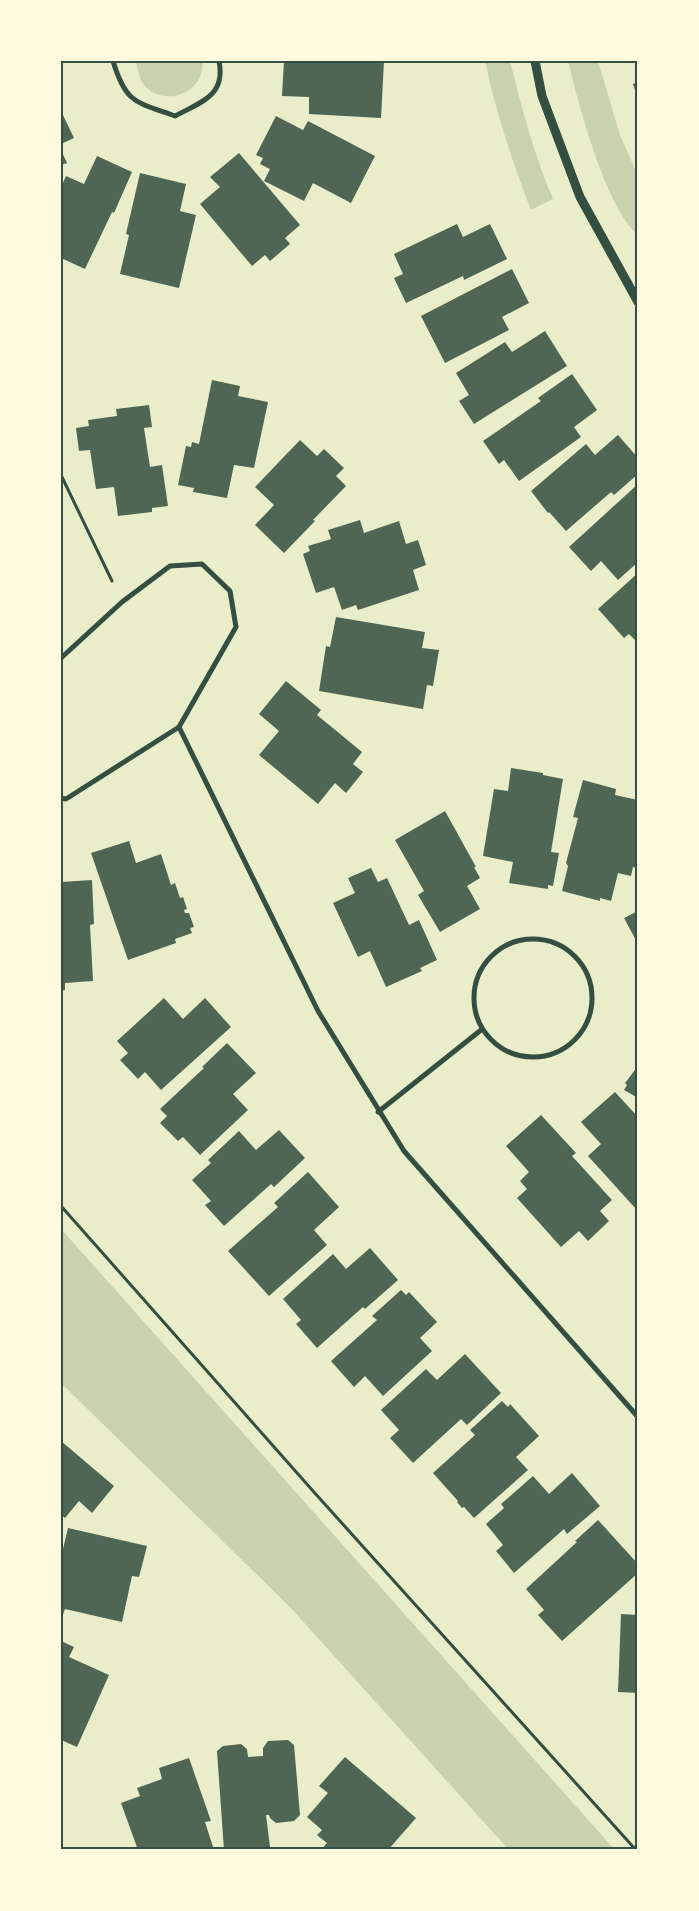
<svg xmlns="http://www.w3.org/2000/svg" width="699" height="1911" viewBox="0 0 699 1911" font-family="'PT Sans Narrow',sans-serif">
	<style>
		.green { fill: #cad2ad }
		.building { fill: #4f6655 }
		.lines { fill: none; stroke-linecap: round; stroke-linejoin: round }
		.path { stroke: #344e41; stroke-width: 3 }
		.minor { stroke: #344e41; stroke-width: 5 }
		.tertiary { stroke: #344e41; stroke-width: 9 }
		.neatline { fill: none; stroke: #344e41; stroke-width: 2 }
	</style>
	<rect width="100%" height="100%" fill="#e9edc9"/>
	<g class="green">
		<path d="M 136,61 L 202,61 C 206,91 167,108 146,87 C 139,80 138,70 136,61 Z"/>
		<path d="M 485,61 L 510,61 C 522,108 534,155 553,199 L 531,210 C 512,161 496,113 485,61 Z"/>
		<path d="M 568,61 L 598,61 L 620,135 L 638,176 L 638,235 C 606,208 578,103 568,61 Z"/>
		<path d="M 61,1229 L 615,1850 L 509,1850 L 290,1607 L 61,1383 Z"/>
	</g>
	<g class="building">
		<path d="M 284,61 L 384,61 L 381,118 L 309,114 L 309,97 L 282,96 Z"/>
		<path d="M 638,82 L 638,96 L 637,96 L 633,84 Z"/>
		<path d="M 61,111 L 74,138 L 61,144 Z"/>
		<path d="M 276,116 L 303,130 L 308,121 L 375,156 L 351,203 L 313,183 L 304,201 L 264,181 L 270,169 L 260,164 L 263,158 L 256,155 Z"/>
		<path d="M 61,150 L 67,163 L 61,165 Z"/>
		<path d="M 239,153 L 300,225 L 285,238 L 290,244 L 270,261 L 265,255 L 252,266 L 200,204 L 220,187 L 210,177 Z"/>
		<path d="M 97,156 L 132,172 L 114,213 L 112,212 L 85,269 L 61,258 L 63,248 L 61,247 L 61,187 L 66,176 L 84,184 Z"/>
		<path d="M 140,173 L 186,184 L 180,211 L 196,215 L 179,288 L 120,274 L 129,235 L 126,234 Z"/>
		<path d="M 457,224 L 463,237 L 490,224 L 507,259 L 464,280 L 463,276 L 406,303 L 394,278 L 403,274 L 394,254 Z"/>
		<path d="M 512,269 L 529,303 L 502,317 L 509,330 L 445,363 L 421,316 Z"/>
		<path d="M 545,331 L 567,366 L 474,424 L 459,401 L 469,395 L 456,373 L 505,342 L 512,352 Z"/>
		<path d="M 572,374 L 597,410 L 574,427 L 581,437 L 519,481 L 504,460 L 499,464 L 483,441 L 541,401 L 538,398 Z"/>
		<path d="M 212,380 L 240,386 L 238,396 L 268,402 L 254,468 L 234,465 L 227,498 L 193,492 L 194,488 L 178,485 L 186,446 L 191,447 L 192,442 L 199,444 Z"/>
		<path d="M 149,405 L 152,427 L 144,428 L 150,467 L 162,465 L 168,506 L 152,508 L 152,512 L 118,516 L 114,487 L 96,489 L 90,450 L 79,451 L 76,428 L 89,426 L 88,420 L 117,416 L 116,409 Z"/>
		<path d="M 618,435 L 638,458 L 638,474 L 614,495 L 611,492 L 566,531 L 549,512 L 548,513 L 531,491 L 586,444 L 595,455 Z"/>
		<path d="M 300,440 L 317,456 L 324,449 L 344,468 L 336,476 L 346,486 L 313,520 L 315,521 L 284,553 L 255,525 L 274,505 L 255,487 Z"/>
		<path d="M 638,484 L 638,562 L 618,580 L 601,561 L 591,571 L 569,547 Z"/>
		<path d="M 360,520 L 364,533 L 399,521 L 406,544 L 418,540 L 426,565 L 413,570 L 419,590 L 358,610 L 356,605 L 342,610 L 334,587 L 316,593 L 303,554 L 310,551 L 308,546 L 331,539 L 328,530 Z"/>
		<path d="M 638,573 L 638,643 L 629,634 L 624,638 L 598,609 Z"/>
		<path d="M 336,617 L 425,632 L 422,648 L 439,650 L 433,686 L 427,685 L 423,709 L 319,691 L 326,646 L 330,647 Z"/>
		<path d="M 286,681 L 321,710 L 317,715 L 362,752 L 353,764 L 363,772 L 346,793 L 335,783 L 318,804 L 259,755 L 279,731 L 259,714 Z"/>
		<path d="M 511,768 L 543,773 L 543,775 L 563,779 L 551,852 L 559,853 L 553,886 L 548,885 L 548,889 L 509,883 L 513,862 L 483,856 L 494,789 L 508,791 Z"/>
		<path d="M 583,780 L 616,789 L 615,795 L 638,800 L 638,868 L 633,867 L 631,876 L 618,873 L 611,901 L 600,898 L 600,901 L 562,891 L 568,866 L 566,863 L 578,818 L 573,817 Z"/>
		<path d="M 445,811 L 476,867 L 474,867 L 480,878 L 467,886 L 480,909 L 440,932 L 418,895 L 424,891 L 395,840 Z"/>
		<path d="M 129,841 L 136,863 L 161,854 L 171,885 L 175,883 L 180,898 L 183,897 L 187,909 L 184,910 L 185,913 L 189,913 L 194,927 L 190,928 L 192,933 L 175,939 L 176,943 L 128,960 L 91,853 Z"/>
		<path d="M 371,868 L 378,882 L 387,878 L 409,925 L 419,920 L 437,960 L 420,968 L 422,971 L 386,987 L 370,951 L 358,957 L 333,903 L 355,893 L 348,878 Z"/>
		<path d="M 92,880 L 94,924 L 90,925 L 93,981 L 65,983 L 65,990 L 61,991 L 61,882 Z"/>
		<path d="M 638,911 L 638,944 L 624,918 Z"/>
		<path d="M 164,998 L 183,1019 L 205,998 L 231,1027 L 161,1090 L 145,1072 L 138,1079 L 120,1060 L 128,1053 L 117,1041 Z"/>
		<path d="M 227,1043 L 256,1073 L 233,1094 L 248,1110 L 200,1155 L 183,1137 L 178,1141 L 160,1123 L 167,1116 L 160,1109 L 204,1068 L 202,1067 Z"/>
		<path d="M 638,1066 L 638,1098 L 624,1090 L 627,1085 L 625,1083 Z"/>
		<path d="M 615,1092 L 638,1117 L 636,1209 L 588,1156 L 601,1144 L 581,1122 Z"/>
		<path d="M 541,1115 L 576,1153 L 572,1156 L 612,1200 L 600,1211 L 609,1221 L 588,1241 L 579,1231 L 561,1247 L 517,1198 L 527,1189 L 520,1181 L 529,1172 L 506,1146 Z"/>
		<path d="M 279,1130 L 305,1158 L 274,1187 L 271,1184 L 224,1226 L 205,1205 L 211,1201 L 192,1180 L 211,1163 L 208,1160 L 239,1131 L 256,1150 Z"/>
		<path d="M 308,1172 L 339,1207 L 314,1230 L 327,1245 L 269,1296 L 228,1251 L 278,1207 L 274,1203 Z"/>
		<path d="M 370,1248 L 398,1280 L 365,1309 L 363,1307 L 317,1348 L 296,1324 L 301,1320 L 283,1299 L 333,1254 L 346,1269 Z"/>
		<path d="M 401,1290 L 406,1295 L 409,1292 L 437,1322 L 420,1338 L 432,1351 L 383,1396 L 365,1376 L 354,1387 L 331,1361 L 377,1320 L 372,1316 Z"/>
		<path d="M 465,1354 L 501,1393 L 467,1425 L 461,1419 L 413,1463 L 390,1438 L 399,1430 L 381,1410 L 426,1369 L 437,1380 Z"/>
		<path d="M 502,1401 L 508,1407 L 510,1404 L 539,1436 L 516,1457 L 528,1470 L 474,1518 L 464,1507 L 462,1508 L 457,1502 L 458,1501 L 433,1473 L 475,1435 L 470,1430 Z"/>
		<path d="M 61,1441 L 114,1486 L 92,1513 L 79,1501 L 65,1518 L 61,1515 Z"/>
		<path d="M 572,1473 L 600,1506 L 567,1534 L 564,1529 L 514,1573 L 496,1551 L 503,1545 L 486,1524 L 504,1508 L 501,1504 L 533,1476 L 549,1494 Z"/>
		<path d="M 598,1520 L 638,1564 L 638,1573 L 562,1641 L 538,1615 L 544,1610 L 526,1589 L 577,1542 L 575,1541 Z"/>
		<path d="M 68,1528 L 147,1546 L 139,1577 L 132,1576 L 122,1622 L 65,1609 L 61,1620 L 61,1557 Z"/>
		<path d="M 621,1614 L 638,1615 L 638,1693 L 618,1692 Z"/>
		<path d="M 61,1641 L 74,1647 L 69,1657 L 109,1675 L 77,1747 L 61,1740 Z"/>
		<path d="M 288,1740 L 294,1745 L 300,1815 L 294,1821 L 276,1823 L 270,1818 L 269,1815 L 266,1815 L 270,1847 L 224,1850 L 217,1751 L 223,1746 L 241,1744 L 247,1749 L 248,1757 L 263,1756 L 263,1748 L 268,1741 Z"/>
		<path d="M 345,1757 L 416,1818 L 388,1850 L 321,1850 L 327,1843 L 317,1835 L 322,1830 L 307,1817 L 328,1793 L 319,1786 Z"/>
		<path d="M 189,1758 L 211,1821 L 205,1822 L 214,1850 L 138,1850 L 121,1803 L 140,1796 L 137,1788 L 162,1779 L 159,1768 Z"/>
	</g>
	<g class="lines">
		<g class="path">
			<path d="M 61,475 L 112,581"/>
			<path d="M 61,1206 L 313,1491 L 636,1850"/>
		</g>
		<g class="minor">
			<path d="M 113,61 C 126,104 136,102 175,116 C 201,102 226,96 219,61"/>
			<path d="M 61,658 L 122,602 L 170,566 L 202,564 L 230,591 L 236,627 L 179,727 L 66,799 L 61,798"/>
			<path d="M 179,727 L 318,1011 L 404,1151 L 638,1417"/>
			<circle cx="533" cy="998" r="59"/>
			<path d="M 378,1112 L 481,1030"/>
		</g>
		<path class="tertiary" d="M 535,61 L 542,96 L 580,197 L 638,302"/>
	</g>
	<rect width="699" height="1911" fill="none" stroke="#fefae0" stroke-width="125"/>
	<rect x="62" y="62" width="574" height="1786" class="neatline"/>
</svg>
